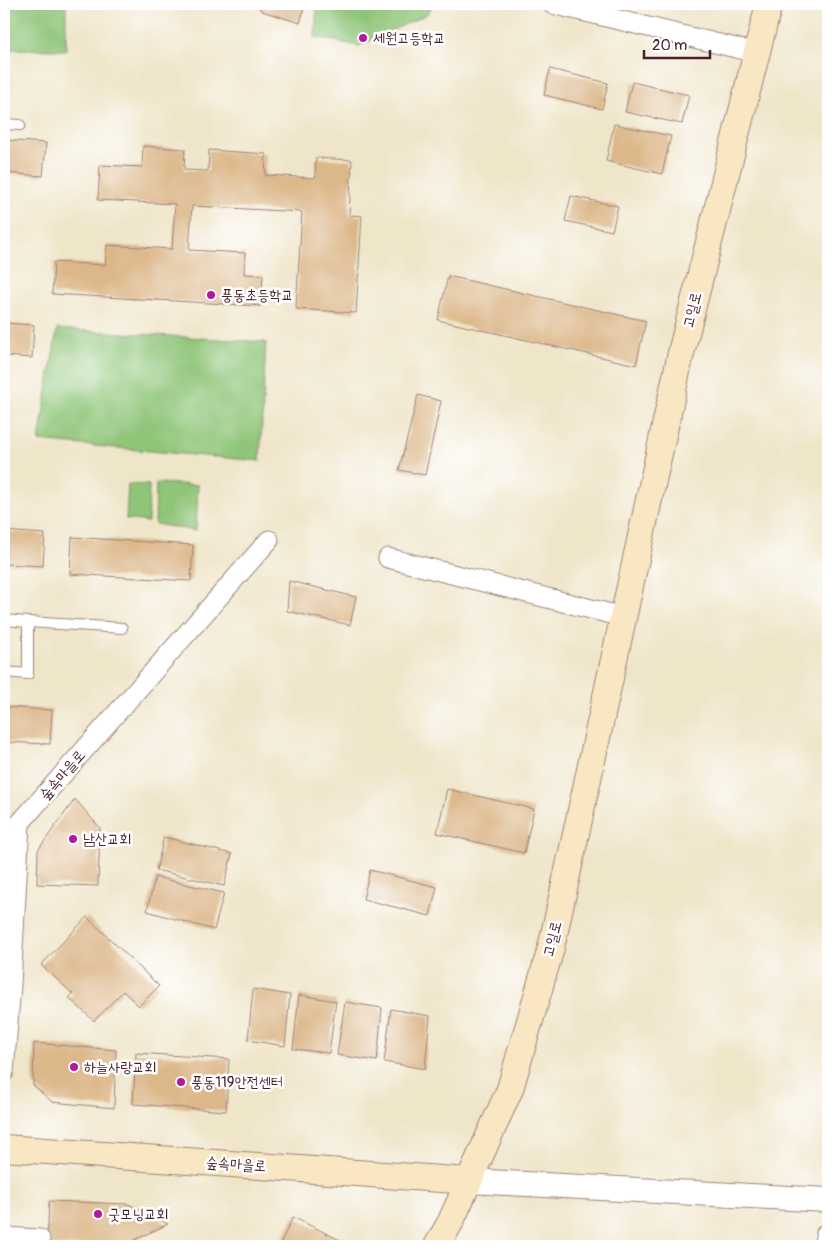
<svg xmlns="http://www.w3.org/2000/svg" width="832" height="1250" viewBox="0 0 832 1250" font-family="Pangolin,'Poor Story',sans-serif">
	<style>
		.green { fill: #8fc578; stroke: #6c7252 }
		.building { fill: #dcb789 }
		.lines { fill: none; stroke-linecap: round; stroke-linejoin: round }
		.service-casing { stroke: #9c827a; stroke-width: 12 }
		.minor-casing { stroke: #9c827a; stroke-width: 21 }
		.tertiary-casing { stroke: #9c827a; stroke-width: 26 }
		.secondary-casing { stroke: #9c827a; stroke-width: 28 }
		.service { stroke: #fff; stroke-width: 10 }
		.minor { stroke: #fff; stroke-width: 19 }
		.tertiary { stroke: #fff; stroke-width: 24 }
		.secondary { stroke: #f9e7c3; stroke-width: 26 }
		.poi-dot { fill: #b5179e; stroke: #fff; stroke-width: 2 }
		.labels { text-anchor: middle; stroke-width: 5; stroke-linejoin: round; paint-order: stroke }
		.poi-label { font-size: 15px; fill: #4a1f2b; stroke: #fff; text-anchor: start }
		.street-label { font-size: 15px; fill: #4a1f2b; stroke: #fff }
	</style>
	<rect width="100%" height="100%" fill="#fff"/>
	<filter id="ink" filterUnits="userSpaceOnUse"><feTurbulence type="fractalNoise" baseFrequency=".02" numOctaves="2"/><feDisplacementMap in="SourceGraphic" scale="10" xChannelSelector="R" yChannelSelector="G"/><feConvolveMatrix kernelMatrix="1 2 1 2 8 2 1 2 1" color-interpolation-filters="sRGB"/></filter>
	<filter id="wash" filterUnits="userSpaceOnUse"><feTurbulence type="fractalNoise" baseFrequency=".0096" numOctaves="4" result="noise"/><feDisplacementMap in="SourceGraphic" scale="20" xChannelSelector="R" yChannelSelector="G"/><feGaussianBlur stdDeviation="1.12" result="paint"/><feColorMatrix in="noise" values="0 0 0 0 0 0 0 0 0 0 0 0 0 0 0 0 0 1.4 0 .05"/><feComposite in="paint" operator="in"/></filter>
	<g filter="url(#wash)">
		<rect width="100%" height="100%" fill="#efe5c9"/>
		<g class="green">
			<path d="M 4,4 L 66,4 L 66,50 L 4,49 Z"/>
			<path d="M 317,4 L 434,4 L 427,14 L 359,46 L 315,37 Z"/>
			<path d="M 57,329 L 266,342 L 260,461 L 39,441 Z"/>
			<path d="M 156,483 L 198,485 L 196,531 L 155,524 Z"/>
			<path d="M 128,484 L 149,485 L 148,522 L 126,519 Z"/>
		</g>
		<g id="blocks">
			<g class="building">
				<path d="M 256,4 L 305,4 L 300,23 L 262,11 Z"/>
				<path d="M 550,69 L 608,83 L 602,109 L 544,95 Z"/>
				<path d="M 632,82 L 689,95 L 682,124 L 625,112 Z"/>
				<path d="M 614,124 L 671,136 L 662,174 L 606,161 Z"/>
				<path d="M 4,140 L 46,143 L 43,176 L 4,173 Z"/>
				<path d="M 143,146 L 185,149 L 184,170 L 208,171 L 209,150 L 266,154 L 265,175 L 315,178 L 316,158 L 352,160 L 349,215 L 362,216 L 356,313 L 296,309 L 302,212 L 192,206 L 189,250 L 245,253 L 244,274 L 263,275 L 261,306 L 52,294 L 54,262 L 105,265 L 107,245 L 172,249 L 175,204 L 98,200 L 100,165 L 142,167 Z"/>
				<path d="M 571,196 L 618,206 L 612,231 L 565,221 Z"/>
				<path d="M 448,276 L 646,321 L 636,365 L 438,320 Z"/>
				<path d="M 4,323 L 34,325 L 32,358 L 4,356 Z"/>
				<path d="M 418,395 L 441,401 L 425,475 L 399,470 Z"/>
				<path d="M 4,531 L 45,534 L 43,566 L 4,564 Z"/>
				<path d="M 72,537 L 193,545 L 191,581 L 70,574 Z"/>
				<path d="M 289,581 L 356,597 L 350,625 L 287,611 Z"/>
				<path d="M 4,707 L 52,710 L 50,744 L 4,742 Z"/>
				<path d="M 447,789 L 534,809 L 524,853 L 437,833 Z"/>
				<path d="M 75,799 L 100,828 L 98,886 L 37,884 L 38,850 Z"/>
				<path d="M 164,837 L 232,854 L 224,886 L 156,870 Z"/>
				<path d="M 370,870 L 437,887 L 430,916 L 363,899 Z"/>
				<path d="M 155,877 L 224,893 L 214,930 L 147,911 Z"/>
				<path d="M 87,917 L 159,986 L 139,1006 L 123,991 L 94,1021 L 69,998 L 73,994 L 41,965 Z"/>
				<path d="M 253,989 L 290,995 L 285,1046 L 248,1040 Z"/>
				<path d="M 299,995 L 336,1001 L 329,1053 L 293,1049 Z"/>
				<path d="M 345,1002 L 382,1008 L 377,1061 L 337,1055 Z"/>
				<path d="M 391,1009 L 430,1016 L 425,1069 L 384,1062 Z"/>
				<path d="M 34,1043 L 116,1050 L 114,1108 L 52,1102 L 33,1085 Z"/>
				<path d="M 136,1053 L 229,1059 L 226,1111 L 133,1104 Z"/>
				<path d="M 49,1201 L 128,1204 L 168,1224 L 122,1246 L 47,1246 Z"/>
				<path d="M 293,1217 L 352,1246 L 279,1246 Z"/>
			</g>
		</g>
	</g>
	<g filter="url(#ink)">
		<use href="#blocks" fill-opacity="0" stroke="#9c827a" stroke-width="1"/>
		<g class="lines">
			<g class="service-casing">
				<g id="service">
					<path d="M 4,124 L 20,125"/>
					<path d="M 4,620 L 28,622 L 28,674 L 4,672"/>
					<path d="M 28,622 L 122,628"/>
				</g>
			</g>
			<g class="minor-casing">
				<g id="minor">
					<path d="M 552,4 L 757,53"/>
					<path d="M 388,558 L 623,617"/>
					<path d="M 4,1072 L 11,985 L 20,823 L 269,540"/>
					<path d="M 4,1237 L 40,1239 L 40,1246"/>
				</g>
			</g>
			<g class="tertiary-casing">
				<g id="tertiary">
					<path d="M 469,1181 L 828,1200"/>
					<path d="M 826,1246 L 828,1235"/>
				</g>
			</g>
			<g class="secondary-casing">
				<g id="secondary">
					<path d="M 4,1148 L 469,1181"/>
					<path d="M 437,1246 L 451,1221 L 510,1089 L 551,948 L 681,353 L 769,4"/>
				</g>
			</g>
			<use href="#service" class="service"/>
			<use href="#minor" class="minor"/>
			<use href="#tertiary" class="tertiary"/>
			<use href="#secondary" class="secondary"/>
		</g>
	</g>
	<g class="poi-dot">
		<circle cx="363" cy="38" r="5"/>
		<circle cx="211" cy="295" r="5"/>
		<circle cx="73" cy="839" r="5"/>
		<circle cx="74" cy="1067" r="5"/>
		<circle cx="181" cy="1082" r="5"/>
		<circle cx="98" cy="1214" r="5"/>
	</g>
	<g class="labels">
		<g class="poi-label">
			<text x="373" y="43">세원고등학교</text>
			<text x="221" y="300">풍동초등학교</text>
			<text x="83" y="844">남산교회</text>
			<text x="84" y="1072">하늘사랑교회</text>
			<text x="191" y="1087">풍동119안전센터</text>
			<text x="108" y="1219">굿모닝교회</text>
		</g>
		<g class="street-label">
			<text transform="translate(692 310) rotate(-76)" y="5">고일로</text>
			<text transform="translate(62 775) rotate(-49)" y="5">숲속마을로</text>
			<text transform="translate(552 939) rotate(-76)" y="5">고일로</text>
			<text transform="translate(236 1164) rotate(4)" y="5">숲속마을로</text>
		</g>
	</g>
	<rect width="832" height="1250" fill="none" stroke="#fff" stroke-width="20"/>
	<path d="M644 50v8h66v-8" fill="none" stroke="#4a1f2b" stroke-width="2.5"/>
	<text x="652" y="50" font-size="15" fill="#4a1f2b" stroke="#ffffff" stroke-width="4" paint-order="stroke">20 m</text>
</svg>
